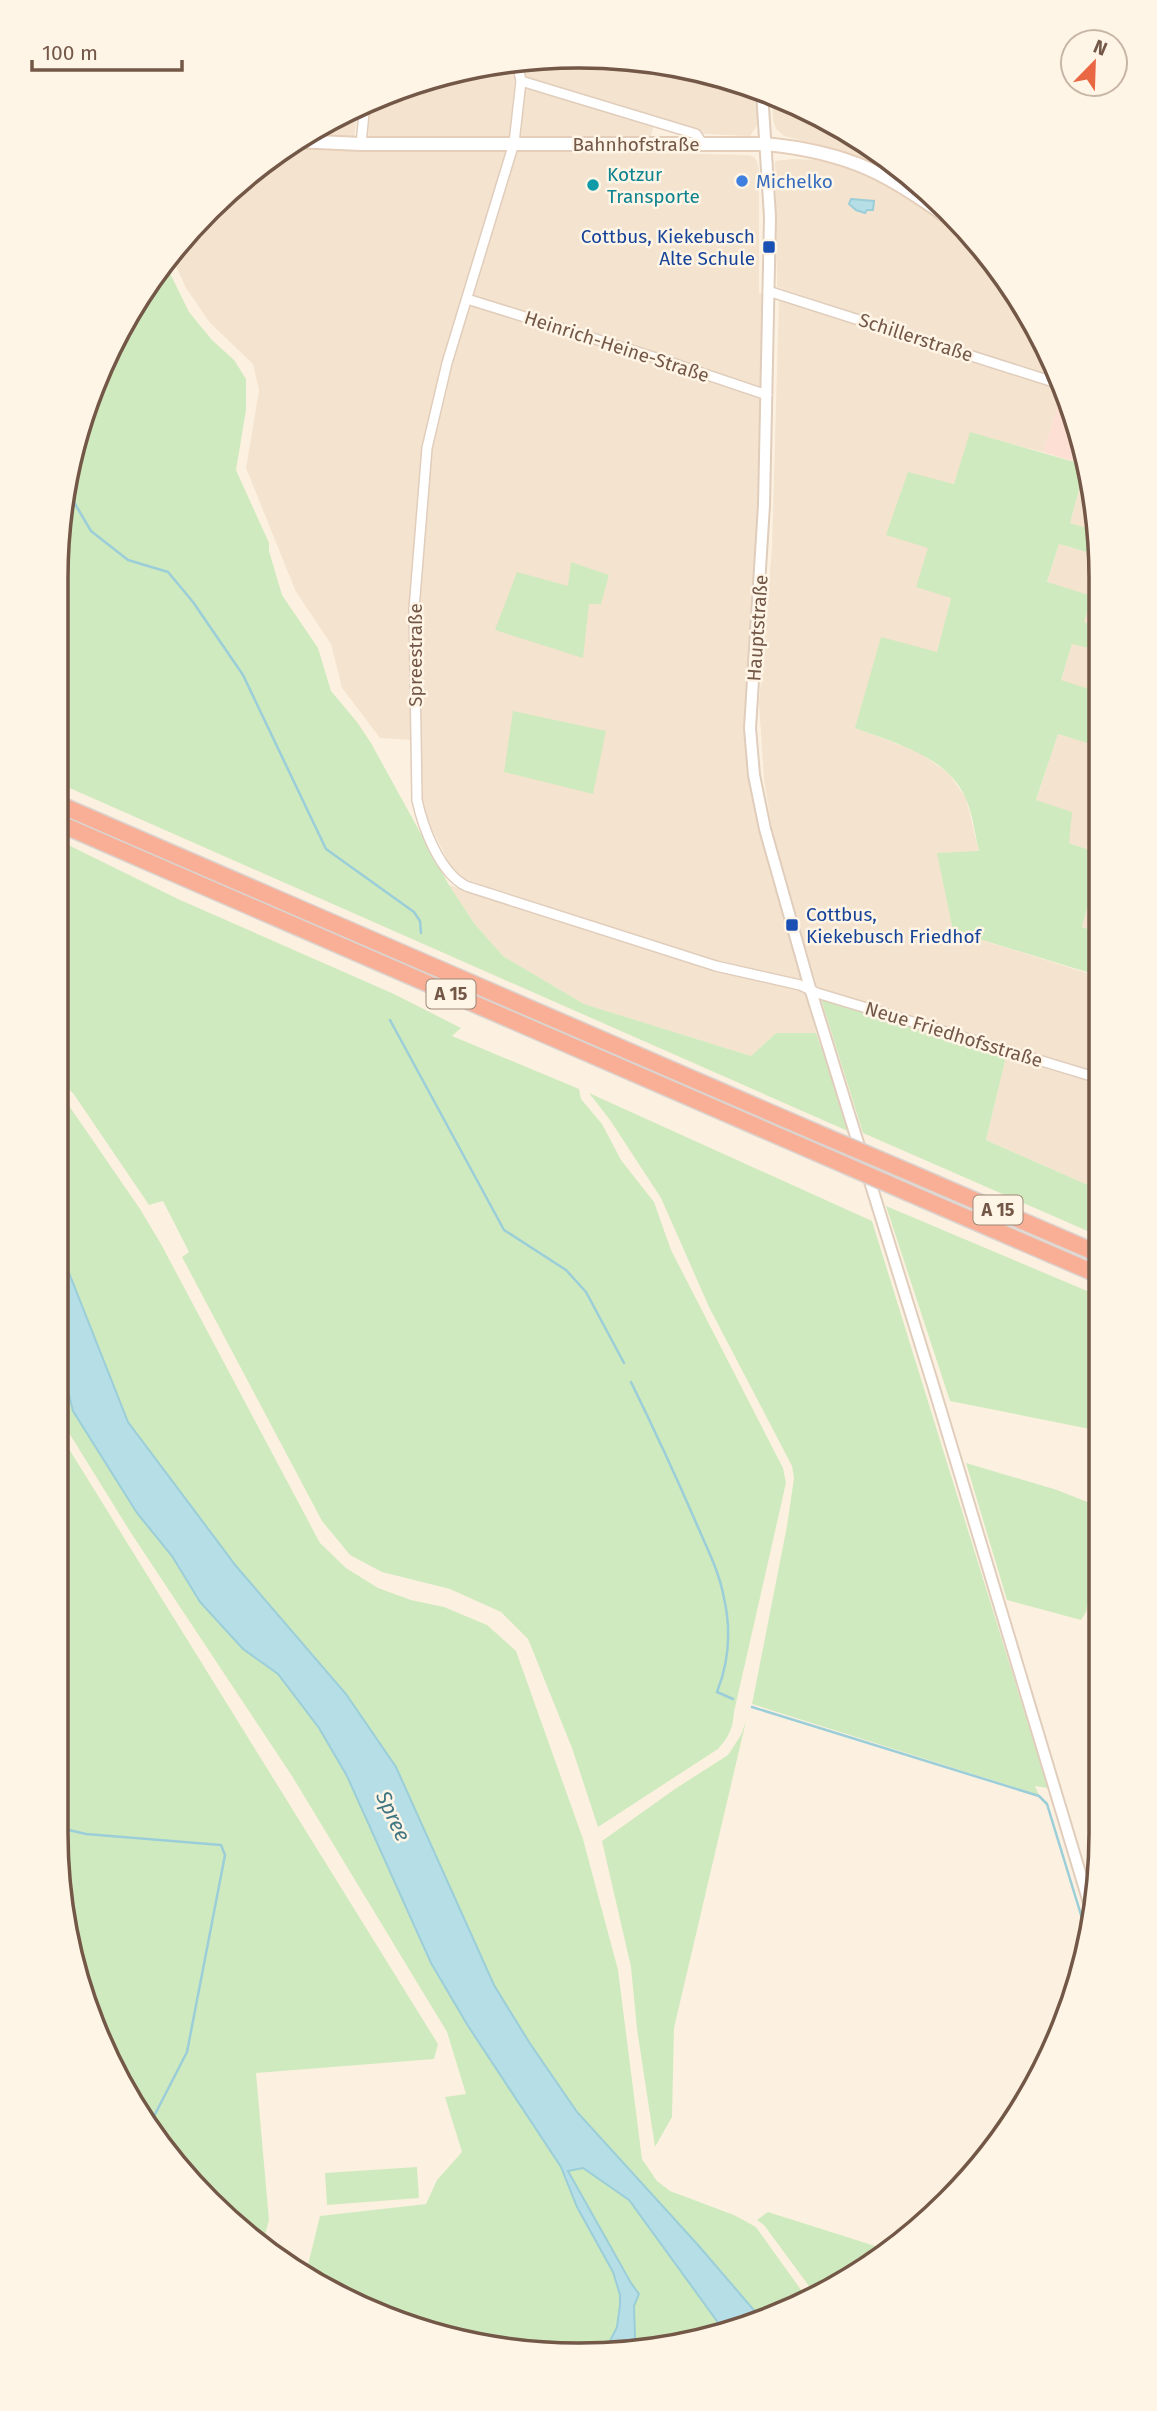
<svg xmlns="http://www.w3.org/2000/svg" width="1157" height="2411" viewBox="0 0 1157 2411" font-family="'Fira Sans',sans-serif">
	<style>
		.residential { fill: #f4e3ce }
		.commercial { fill: #fde0d3 }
		.green { fill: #d0eabf }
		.water { fill: #b5dee6; stroke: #9bced8; stroke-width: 2 }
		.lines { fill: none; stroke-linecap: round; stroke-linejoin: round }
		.stream { stroke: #9bced8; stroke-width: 2.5 }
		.minor-casing { stroke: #e0cdbc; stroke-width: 12 }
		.tertiary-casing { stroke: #e0cdbc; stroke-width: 14 }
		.secondary-casing { stroke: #e5ceba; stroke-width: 16 }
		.motorway-casing { stroke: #dbd3cf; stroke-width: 19 }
		.minor { stroke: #fff; stroke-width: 9 }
		.tertiary { stroke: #fff; stroke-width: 10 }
		.secondary { stroke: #fff; stroke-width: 12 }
		.motorway { stroke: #f8af95; stroke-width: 16 }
		.motorway-bridge-casing { stroke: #dbd3cf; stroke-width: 19; stroke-linecap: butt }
		.motorway-bridge { stroke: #f8af95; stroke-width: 16 }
		.shop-dot { fill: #3f7fe0; stroke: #fff5e6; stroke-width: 2.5 }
		.culture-dot { fill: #0f9aa8; stroke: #fff5e6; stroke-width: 2.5 }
		.transit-dot { fill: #1a4fb4; stroke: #fff5e6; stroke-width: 2.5 }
		.labels { text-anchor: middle; stroke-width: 5; stroke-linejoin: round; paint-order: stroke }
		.shield { fill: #fff5e6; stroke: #9d8677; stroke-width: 2 }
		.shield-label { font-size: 18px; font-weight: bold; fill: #735747 }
		.street-label { font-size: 19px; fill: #735747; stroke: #fff5e6 }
		.culture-label { font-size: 19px; fill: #0d838f; stroke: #fff5e6; text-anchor: start }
		.shop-label { font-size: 19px; fill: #366cbe; stroke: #fff5e6; text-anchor: start }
		.transit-label { font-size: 19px; fill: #164399; stroke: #fff5e6; text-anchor: end }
		.water-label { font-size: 21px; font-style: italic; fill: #3e7580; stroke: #fff5e6 }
		.rim { fill: none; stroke: #735747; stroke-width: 3.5 }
	</style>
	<rect width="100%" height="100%" fill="#fcf1e0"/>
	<g class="residential">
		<path d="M 579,56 L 681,66 L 756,89 L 758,124 L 750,136 L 704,134 L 527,78 L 521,62 Z"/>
		<path d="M 512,63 L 515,79 L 509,137 L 368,138 L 371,100 L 379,96 L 477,66 Z"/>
		<path d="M 525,87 L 654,124 L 651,136 L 521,137 Z"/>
		<path d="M 772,94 L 779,96 L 899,166 L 878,166 L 836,149 L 784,136 L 776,129 L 773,120 Z"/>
		<path d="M 358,107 L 354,138 L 305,135 Z"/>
		<path d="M 287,145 L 362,149 L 507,150 L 441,364 L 422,447 L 410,608 L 411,740 L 380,738 L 342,688 L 331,644 L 296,592 L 246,468 L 259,390 L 253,364 L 210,323 L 186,288 L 171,255 L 209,209 Z"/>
		<path d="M 517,150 L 749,155 L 754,157 L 757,161 L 759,171 L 759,293 L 764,294 L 763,390 L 471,298 Z"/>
		<path d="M 793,159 L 814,160 L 841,164 L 876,178 L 927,208 L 985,252 L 993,261 L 1062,381 L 777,287 L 775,161 Z"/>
		<path d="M 779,298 L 1063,390 L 1043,452 L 971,433 L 954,484 L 908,473 L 928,548 L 951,598 L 937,652 L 855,728 L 918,752 L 948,773 L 966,798 L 979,852 L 938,853 L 953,931 L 1090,974 L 1098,1011 L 1098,1072 L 818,989 L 772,829 L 764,780 L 759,703 L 772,547 Z"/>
		<path d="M 469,304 L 664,364 L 762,398 L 760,509 L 746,704 L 747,747 L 758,826 L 802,980 L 720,963 L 459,877 L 452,869 L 429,823 L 422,804 L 419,606 L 431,453 L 451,364 Z"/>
		<path d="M 1085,468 L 1096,510 L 1097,531 L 1070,523 Z"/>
		<path d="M 1059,544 L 1097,555 L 1097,627 L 1084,623 L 1047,583 Z"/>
		<path d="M 1072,643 L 1097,650 L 1097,703 L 1061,681 Z"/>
		<path d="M 1058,734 L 1097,746 L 1098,853 L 1069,843 L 1036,801 Z"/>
		<path d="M 1098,868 L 1098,931 L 1082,927 Z"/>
		<path d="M 449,885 L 716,970 L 805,990 L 816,1033 L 776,1033 L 751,1056 L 584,1004 L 503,956 L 474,923 Z"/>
		<path d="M 1006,1057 L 1098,1084 L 1099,1190 L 986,1140 Z"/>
	</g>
	<path class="commercial" d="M 1063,390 L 1065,391 L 1085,465 L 1043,452 Z"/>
	<g class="green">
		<path d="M 165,263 L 189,312 L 212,340 L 234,360 L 246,379 L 246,410 L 236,470 L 269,543 L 269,551 L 282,595 L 318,648 L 331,691 L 357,722 L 371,743 L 449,885 L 474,923 L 503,956 L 584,1004 L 751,1056 L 776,1033 L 816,1033 L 850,1132 L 56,782 L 56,578 L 66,476 L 96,378 L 144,288 Z"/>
		<path d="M 970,432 L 1085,465 L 1085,468 L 1070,523 L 1097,531 L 1097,555 L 1059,544 L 1047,582 L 1092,596 L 1084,622 L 1097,627 L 1097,650 L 1072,644 L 1061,680 L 1095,691 L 1092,701 L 1097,703 L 1097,746 L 1058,734 L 1036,800 L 1072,812 L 1069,843 L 1098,853 L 1098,867 L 1082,927 L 1098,932 L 1098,1010 L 1090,973 L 953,931 L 937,853 L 979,851 C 975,835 973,815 966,799 C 948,756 894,743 855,728 L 881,637 L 937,652 L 951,598 L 916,587 L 928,548 L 886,535 L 908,472 L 954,484 Z"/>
		<path d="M 571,562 L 609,575 L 601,604 L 589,604 L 583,658 L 495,630 L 517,572 L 568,586 Z"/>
		<path d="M 513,711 L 606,731 L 593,794 L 504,772 Z"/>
		<path d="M 56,839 L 178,899 L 394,994 L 461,1028 L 452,1036 L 579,1089 L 581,1099 L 602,1124 L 621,1160 L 654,1202 L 671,1250 L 783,1468 L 786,1483 L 734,1712 C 733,1728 729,1737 718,1749 L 598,1827 L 572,1748 L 528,1639 L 501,1612 L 450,1589 L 382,1572 L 350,1555 L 322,1521 L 182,1257 L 189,1252 L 163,1201 L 149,1205 L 73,1093 L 56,1078 Z"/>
		<path d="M 820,996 L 1006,1057 L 986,1140 L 1099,1190 L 1099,1236 L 863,1133 Z"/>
		<path d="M 56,1092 L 63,1097 L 140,1209 L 161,1244 L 320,1543 L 346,1568 L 378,1588 L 411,1600 L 444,1607 L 487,1625 L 516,1651 L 583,1839 L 618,1970 L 642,2159 L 657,2181 L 670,2191 L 734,2215 L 756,2227 L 809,2301 L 759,2316 L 698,2245 L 577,2112 L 529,2042 L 494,1985 L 346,1694 L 236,1566 L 128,1422 L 56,1240 Z"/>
		<path d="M 589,1093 L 872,1221 L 1048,1788 L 1035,1786 L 1039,1795 L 752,1704 L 787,1526 L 794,1478 L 792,1466 L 709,1307 L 661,1198 L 610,1120 Z"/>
		<path d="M 886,1206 L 1099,1296 L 1100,1431 L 950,1401 Z"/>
		<path d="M 56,1364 L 65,1380 L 73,1411 L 137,1513 L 172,1556 L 200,1602 L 243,1649 L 278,1674 L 319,1729 L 347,1776 L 430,1963 L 468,2026 L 561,2168 L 577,2207 L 613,2272 L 620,2296 L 620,2305 L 617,2327 L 606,2349 L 476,2345 L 317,2285 L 305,2277 L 320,2216 L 426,2204 L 437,2180 L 462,2152 L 445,2097 L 466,2094 L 447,2032 L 292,1776 L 131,1533 L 56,1412 Z"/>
		<path d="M 56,1428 L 438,2044 L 434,2059 L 256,2073 L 269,2220 L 262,2246 L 234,2225 L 164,2151 L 84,2001 L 56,1832 Z"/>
		<path d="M 966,1463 L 1057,1490 L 1100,1507 L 1100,1530 L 1086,1612 L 1081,1620 L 1007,1600 Z"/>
		<path d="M 746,1721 L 674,2028 L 672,2117 L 655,2147 L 637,2029 L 631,1967 L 602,1841 L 675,1789 L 728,1755 L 741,1735 Z"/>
		<path d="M 417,2167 L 419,2198 L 327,2205 L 325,2173 Z"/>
		<path d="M 583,2168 L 629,2200 L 722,2328 L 646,2351 L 624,2350 L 635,2338 L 634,2306 L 639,2294 L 631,2283 L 568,2171 Z"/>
		<path d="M 768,2212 L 891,2251 L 817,2297 L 764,2225 L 757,2220 Z"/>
	</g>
	<g class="water">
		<path d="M 851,199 L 874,201 L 873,210 L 867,210 L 865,213 L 856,210 L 849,204 Z"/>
		<path d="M 56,1240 L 128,1422 L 236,1566 L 346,1694 L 396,1767 L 494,1985 L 529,2042 L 577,2112 L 698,2245 L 759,2316 L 722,2328 L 629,2200 L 583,2168 L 568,2171 L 631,2283 L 639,2294 L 634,2306 L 635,2338 L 624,2350 L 606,2349 L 617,2327 L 620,2305 L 620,2295 L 613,2272 L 577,2207 L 561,2167 L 468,2026 L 431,1963 L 347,1776 L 319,1728 L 278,1674 L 243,1649 L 200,1602 L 172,1556 L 137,1513 L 73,1411 L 65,1380 L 56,1364 Z"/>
	</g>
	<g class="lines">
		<g class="stream">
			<path d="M 65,487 L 91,531 L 128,560 L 168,572 L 193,602 L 243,675 L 326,849 L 414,912 L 420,921 L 421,933"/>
			<path d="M 390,1020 L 504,1230 L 566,1270 L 586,1292 L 624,1363"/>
			<path d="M 631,1382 C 653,1427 674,1472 694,1518 C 705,1544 719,1570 724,1598 C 731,1629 729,1662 717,1692 L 733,1699"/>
			<path d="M 752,1707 L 1039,1796 L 1047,1804 L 1089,1941"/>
			<path d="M 56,1827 L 86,1834 L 221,1845 L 225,1855 L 187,2052 L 150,2124"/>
		</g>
		<g class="minor-casing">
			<g id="minor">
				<path d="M 517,62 L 521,81 L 514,143 L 447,363 L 427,448 L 414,609 L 417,800 C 423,828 440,873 466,886 L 716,966 L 800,985 L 817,993 L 1098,1078"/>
				<path d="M 521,81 L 696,134 L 703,145"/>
				<path d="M 361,144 L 365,103"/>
				<path d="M 879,172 L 904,171"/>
				<path d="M 768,291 L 1063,385"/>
				<path d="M 467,299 L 666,361 L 767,395"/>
			</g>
		</g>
		<g class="tertiary-casing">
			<path id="tertiary" d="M 762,91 L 770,217 L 764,505 L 750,728 L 754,775 L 765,829 L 810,988 L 934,1388 L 1093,1916"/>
		</g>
		<g class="secondary-casing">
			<path id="secondary" d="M 295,141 L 361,144 L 765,144 C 850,152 891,175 958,225"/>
		</g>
		<g class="motorway-casing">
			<g id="motorway">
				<path d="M 56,803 L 815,1132"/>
				<path d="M 56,822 L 845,1165"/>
				<path d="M 897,1167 L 1099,1254"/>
				<path d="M 909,1193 L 1099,1275"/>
			</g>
		</g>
		<use href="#minor" class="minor"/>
		<use href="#tertiary" class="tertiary"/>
		<use href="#secondary" class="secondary"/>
		<use href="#motorway" class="motorway"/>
		<g class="motorway-bridge-casing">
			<g id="motorway-bridge">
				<path d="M 815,1132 L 897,1167"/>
				<path d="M 845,1165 L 909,1193"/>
			</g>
		</g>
		<use href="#motorway-bridge" class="motorway-bridge"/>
	</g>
	<circle class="shop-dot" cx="742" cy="181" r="7"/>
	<circle class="culture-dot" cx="593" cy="185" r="7"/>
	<g class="transit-dot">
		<rect x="762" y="240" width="14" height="14" rx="3.5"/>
		<rect x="785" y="918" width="14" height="14" rx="3.5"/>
	</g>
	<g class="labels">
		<g class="shield">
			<rect x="426.5" y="979.5" width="49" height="29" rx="5"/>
			<rect x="973.5" y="1195.5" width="49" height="29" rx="5"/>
		</g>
		<g class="shield-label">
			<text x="451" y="1000">A 15</text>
			<text x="998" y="1216">A 15</text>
		</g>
		<g class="street-label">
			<text x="636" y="151">Bahnhofstraße</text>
			<text transform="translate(916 337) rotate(18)" y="7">Schillerstraße</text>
			<text transform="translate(617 346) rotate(18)" y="7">Heinrich-Heine-Straße</text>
			<text transform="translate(757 628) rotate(-86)" y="7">Hauptstraße</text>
			<text transform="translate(415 655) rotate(-90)" y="7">Spreestraße</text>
			<text transform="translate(954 1034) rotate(17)" y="7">Neue Friedhofsstraße</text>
		</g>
		<g class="culture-label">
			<text x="607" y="181">Kotzur<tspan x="607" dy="22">Transporte</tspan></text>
		</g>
		<g class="shop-label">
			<text x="756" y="188">Michelko</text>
		</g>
		<g class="transit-label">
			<text x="755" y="243">Cottbus, Kiekebusch<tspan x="755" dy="22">Alte Schule</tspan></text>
			<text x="806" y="921" text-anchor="start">Cottbus,<tspan x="806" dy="22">Kiekebusch Friedhof</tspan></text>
		</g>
		<g class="water-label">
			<text transform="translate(393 1816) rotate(65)" y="7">Spree</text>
		</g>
	</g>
	<path d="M0 0H1157V2411H0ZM578 68H579A510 510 0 0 1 1089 578V1833A510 510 0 0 1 579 2343H578A510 510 0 0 1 68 1833V578A510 510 0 0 1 578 68Z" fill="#fff5e6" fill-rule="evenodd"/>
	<path class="rim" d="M578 68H579A510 510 0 0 1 1089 578V1833A510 510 0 0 1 579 2343H578A510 510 0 0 1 68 1833V578A510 510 0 0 1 578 68Z"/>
	<g transform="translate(1094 63) rotate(23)"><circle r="33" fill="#fff5e6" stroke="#c7b6a6" stroke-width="2"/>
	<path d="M0-5L12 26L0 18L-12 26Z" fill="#e96843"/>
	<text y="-10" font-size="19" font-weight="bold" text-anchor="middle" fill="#735747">N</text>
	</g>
	<path d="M32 60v10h150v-10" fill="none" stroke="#735747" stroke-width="3.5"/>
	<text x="42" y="60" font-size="21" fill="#735747" stroke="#fff5e6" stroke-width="5" paint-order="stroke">100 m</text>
</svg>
